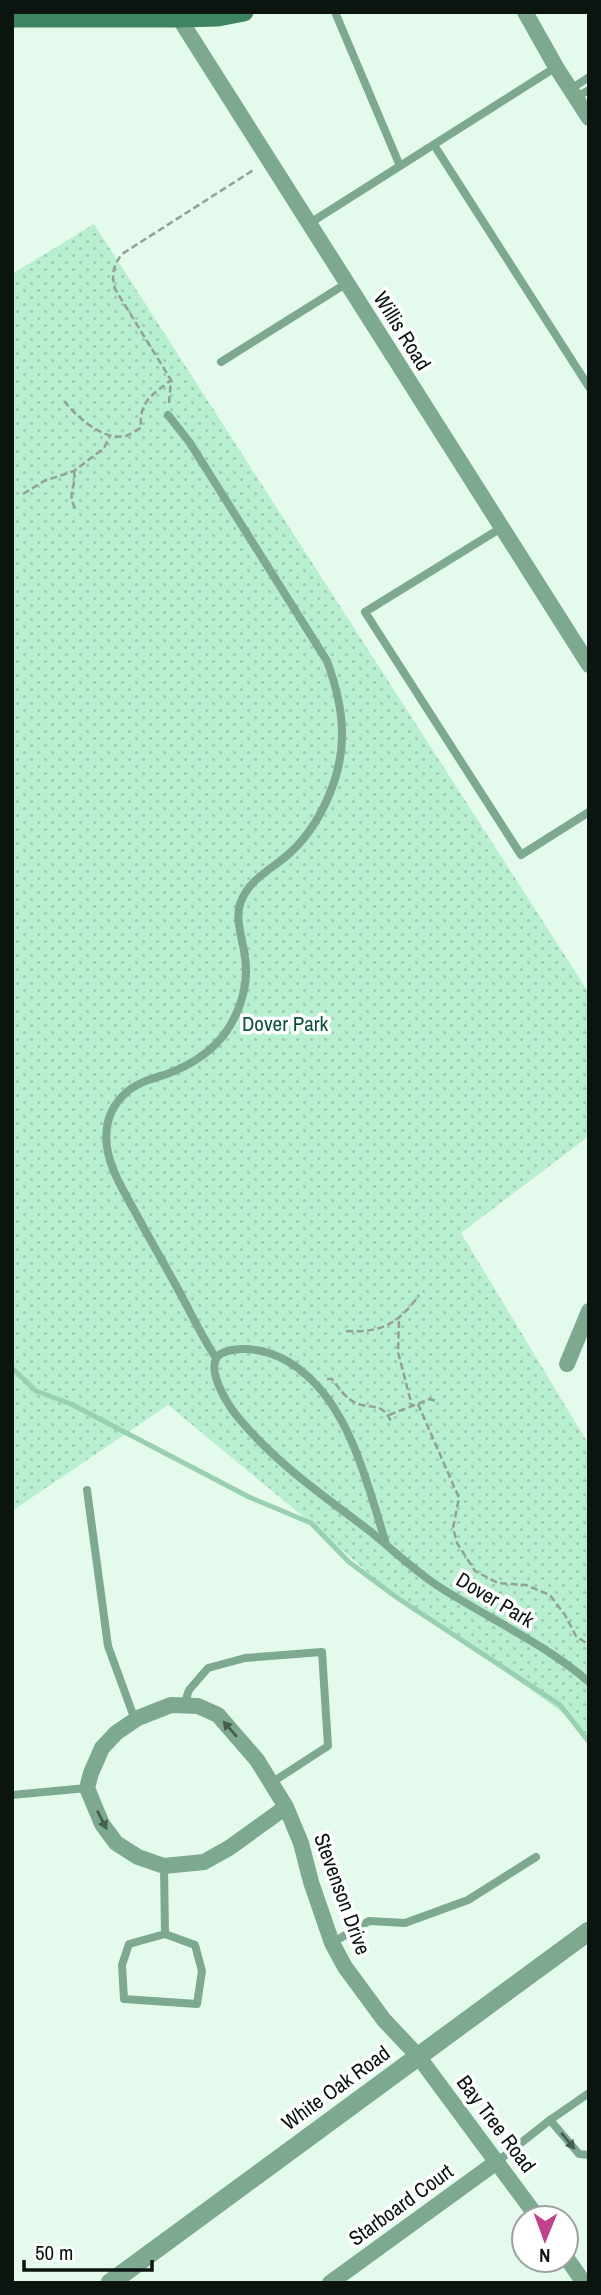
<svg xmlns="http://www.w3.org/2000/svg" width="601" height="2295" viewBox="0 0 601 2295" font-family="'Archivo Narrow',sans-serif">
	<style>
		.park { fill: url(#park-dots) }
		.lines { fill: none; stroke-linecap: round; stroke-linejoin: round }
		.stream { stroke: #98d0b1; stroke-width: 5 }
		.path { stroke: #91a198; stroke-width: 2.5; stroke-dasharray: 7 3.5; stroke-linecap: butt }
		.service { stroke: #7da991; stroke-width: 8 }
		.minor { stroke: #7da991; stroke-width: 16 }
		.tertiary { stroke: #7da991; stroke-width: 19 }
		.secondary { stroke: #3e8462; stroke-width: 19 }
		.oneway { fill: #445e50 }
		.labels { text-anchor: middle; stroke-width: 7; stroke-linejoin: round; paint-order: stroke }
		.street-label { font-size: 21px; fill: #0c1410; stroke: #fff }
		.park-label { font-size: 21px; fill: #0c5236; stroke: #fff }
	</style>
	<defs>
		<pattern id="park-dots" width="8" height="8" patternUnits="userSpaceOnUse" patternTransform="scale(1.75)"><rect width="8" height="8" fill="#b8efd0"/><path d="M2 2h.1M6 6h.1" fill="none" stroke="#9dccb2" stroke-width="1.8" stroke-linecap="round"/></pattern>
	</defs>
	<rect width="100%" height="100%" fill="#e4faed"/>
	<path class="park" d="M 94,224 L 589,993 L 589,1136 L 461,1233 L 589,1445 L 589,1744 L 570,1718 L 484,1656 L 396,1597 L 311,1523 L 168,1405 L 12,1511 L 12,274 Z"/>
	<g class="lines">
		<path class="stream" d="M 12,1368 L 36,1391 L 71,1404 L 249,1497 L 311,1523 L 349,1562 L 396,1597 L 560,1705 L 589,1742"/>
		<g class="path">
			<path d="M 64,401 C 77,417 103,441 126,436 C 131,434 136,430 141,428 C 139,401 152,395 171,380"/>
			<path d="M 169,403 L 171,380 L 115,289 C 111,274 113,266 122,254 L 255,169"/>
			<path d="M 74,471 C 77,489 65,493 77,511"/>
			<path d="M 23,494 L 44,481 L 74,471 L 104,448 L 110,436"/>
			<path d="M 399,1321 L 398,1352 L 412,1406"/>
			<path d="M 346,1331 C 382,1333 399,1323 419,1295"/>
			<path d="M 327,1379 L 332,1379 C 339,1388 345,1398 356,1403 C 373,1410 383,1401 392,1424"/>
			<path d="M 418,1404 L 459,1498 L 453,1528 L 457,1543 L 475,1571 L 498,1583 L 526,1585 L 550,1595 L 565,1615 L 576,1636 L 589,1645"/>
			<path d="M 389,1415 L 430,1399 L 438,1402"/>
		</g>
		<g class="service">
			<path d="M 335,12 L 400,166"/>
			<path d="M 571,89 L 589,77"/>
			<path d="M 576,97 L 589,90"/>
			<path d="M 434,145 L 589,387"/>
			<path d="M 310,223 L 556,67"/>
			<path d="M 221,362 L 347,283"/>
			<path d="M 168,415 L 190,443 L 327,661 C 335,683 342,709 342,733 C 343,774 321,824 291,852 C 273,869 249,878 240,904 C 235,921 243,940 245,957 C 249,983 241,1010 226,1032 C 211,1053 191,1065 167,1074 C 154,1078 139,1082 128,1091 C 111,1105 104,1124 107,1147 C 110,1169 123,1190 134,1210 C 149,1238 165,1265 180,1293 C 192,1315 202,1337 216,1358"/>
			<path d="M 501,528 L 365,612 L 521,855 L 589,812"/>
			<path d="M 87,1490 L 108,1646 L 135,1720"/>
			<path d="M 386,1544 C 369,1489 351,1412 305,1374 C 285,1356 259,1346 232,1350 C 227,1351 222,1352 218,1356 C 205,1372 231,1410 242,1422 C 278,1465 327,1498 371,1532 C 394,1551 416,1572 441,1588 C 490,1619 545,1644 589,1682"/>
			<path d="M 184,1705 L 189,1690 L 208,1668 L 245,1658 L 322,1652 L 328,1746 L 271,1783"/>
			<path d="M 12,1795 L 87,1788"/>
			<path d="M 164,1866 L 165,1934 L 129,1944 L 122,1965 L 124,1999 L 197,2004 L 202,1971 L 195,1945 L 165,1934"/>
			<path d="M 332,1943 L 369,1921 L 405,1923 L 468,1900 L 536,1857"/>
			<path d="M 550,2120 L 579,2154 L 589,2155"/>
			<path d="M 498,2161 L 550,2120 L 589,2093"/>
		</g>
		<g class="minor">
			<path d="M 525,12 L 556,67 L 589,118"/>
			<path d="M 179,18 L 589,665"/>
			<path d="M 567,1364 L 589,1311"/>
			<path d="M 286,1807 L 229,1848 L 204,1862 L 164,1866 L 138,1857 L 116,1843 L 102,1824 L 87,1788 L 91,1773 L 102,1748 L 116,1733 L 138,1718 L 171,1705 L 198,1706 L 218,1715 L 257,1760 L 286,1807 L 301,1843 L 311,1882 L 332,1943 L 345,1967 L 384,2020 L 418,2056 L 538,2218"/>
			<path d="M 566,2257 L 584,2283"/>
			<path d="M 330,2283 L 498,2161"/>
		</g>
		<path class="tertiary" d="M 110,2283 L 589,1931"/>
		<path class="secondary" d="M 12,18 L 179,18 L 218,17 L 244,12"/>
	</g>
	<defs><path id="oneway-solid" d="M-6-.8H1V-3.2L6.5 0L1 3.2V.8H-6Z" transform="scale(1.75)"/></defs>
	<g class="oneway">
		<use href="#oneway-solid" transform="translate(230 1729) rotate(-131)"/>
		<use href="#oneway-solid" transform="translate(102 1820) rotate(63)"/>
		<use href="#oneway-solid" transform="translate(568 2141) rotate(50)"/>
	</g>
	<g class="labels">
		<g class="street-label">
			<text transform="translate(402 331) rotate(58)" y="7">Willis Road</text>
			<text transform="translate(495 1600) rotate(31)" y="7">Dover Park</text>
			<text transform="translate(342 1894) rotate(70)" y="7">Stevenson Drive</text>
			<text transform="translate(336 2088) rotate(-36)" y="7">White Oak Road</text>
			<text transform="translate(496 2124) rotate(53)" y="7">Bay Tree Road</text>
			<text transform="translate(401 2205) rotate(-36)" y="7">Starboard Court</text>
		</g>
		<g class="park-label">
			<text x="285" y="1031">Dover Park</text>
		</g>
	</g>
	<rect width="601" height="2295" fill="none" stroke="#0c1410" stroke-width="28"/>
	<g transform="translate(545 2239) rotate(181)"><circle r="33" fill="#ffffff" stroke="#9ea19f" stroke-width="2"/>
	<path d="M0-5L12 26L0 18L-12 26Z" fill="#c1418c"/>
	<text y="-10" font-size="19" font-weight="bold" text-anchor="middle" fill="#0c1410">N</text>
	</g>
	<path d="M24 2260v10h128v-10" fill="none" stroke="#0c1410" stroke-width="3.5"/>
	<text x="35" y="2260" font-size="21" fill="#0c1410" stroke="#ffffff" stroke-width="5" paint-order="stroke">50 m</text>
</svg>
